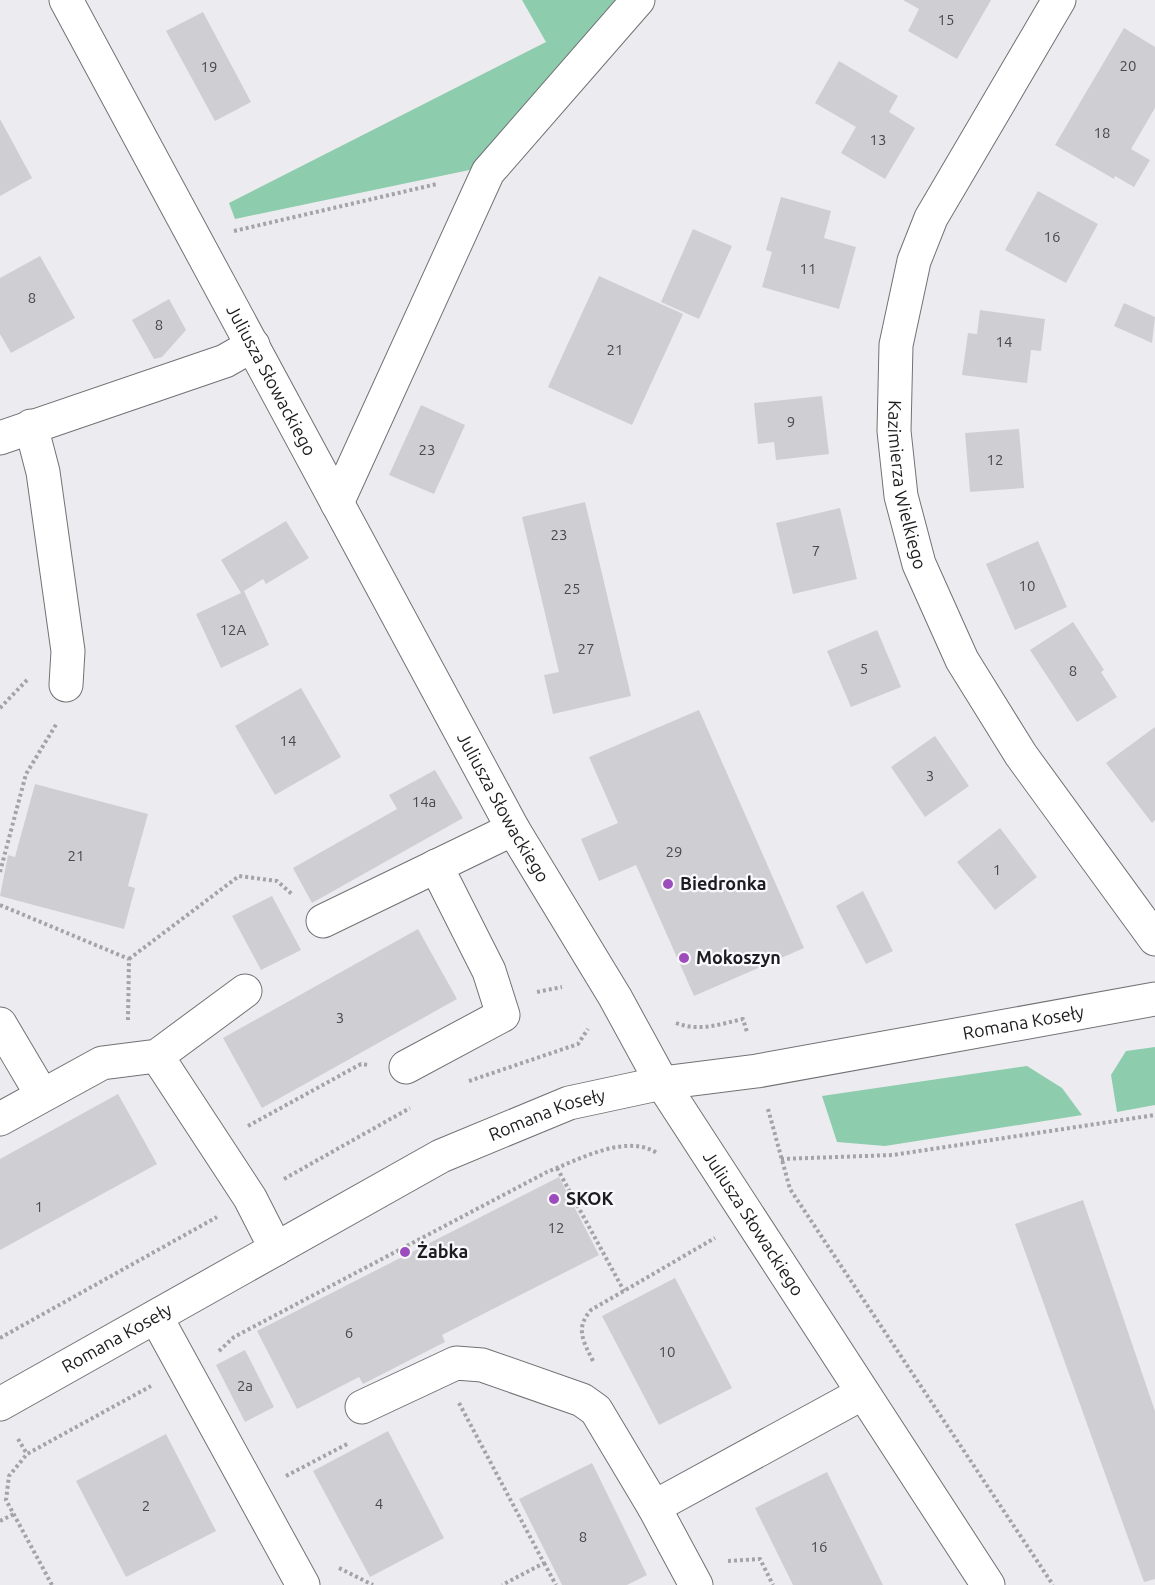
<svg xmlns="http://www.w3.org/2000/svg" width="1155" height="1585" viewBox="0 0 1155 1585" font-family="Ubuntu,sans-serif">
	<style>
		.green { fill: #8dccac }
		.building { fill: #cfcfd3 }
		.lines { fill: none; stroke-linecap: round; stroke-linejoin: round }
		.minor-casing { stroke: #717275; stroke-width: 35 }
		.path { stroke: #a4a4a8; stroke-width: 4; stroke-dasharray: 3 3; stroke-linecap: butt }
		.minor { stroke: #fff; stroke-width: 33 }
		.poi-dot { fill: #9d4cbc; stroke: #f9f9fd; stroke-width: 2 }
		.labels { text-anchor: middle; stroke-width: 4.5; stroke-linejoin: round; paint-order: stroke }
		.number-label { font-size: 15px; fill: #49494b }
		.street-label { font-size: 18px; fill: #1c1c1e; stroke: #f9f9fd }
		.poi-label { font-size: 18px; font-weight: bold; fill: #1c1c1e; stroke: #f9f9fd; text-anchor: start }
	</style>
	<rect width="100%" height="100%" fill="#ececf0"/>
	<g class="green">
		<path d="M 522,0 L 618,0 L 479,168 L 235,219 L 229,203 L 546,42 Z"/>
		<path d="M 1155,1047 L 1155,1105 L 1117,1112 L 1111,1075 L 1126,1051 Z"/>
		<path d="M 1027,1066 L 1062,1088 L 1082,1115 L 885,1146 L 837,1142 L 822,1096 Z"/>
	</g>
	<g class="building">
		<path d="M 903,0 L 991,0 L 957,59 L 908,31 L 919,9 Z"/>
		<path d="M 203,12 L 251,102 L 215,121 L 166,31 Z"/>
		<path d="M 1124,28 L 1155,47 L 1155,108 L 1131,149 L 1150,160 L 1134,187 L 1115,176 L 1114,179 L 1055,145 Z"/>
		<path d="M 839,61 L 898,96 L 889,112 L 915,128 L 885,179 L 841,153 L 856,127 L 815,103 Z"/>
		<path d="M 0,119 L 32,178 L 0,196 Z"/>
		<path d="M 1038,191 L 1098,224 L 1066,283 L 1005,250 Z"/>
		<path d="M 781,197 L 831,211 L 824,238 L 856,247 L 839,309 L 762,287 L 772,252 L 766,250 Z"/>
		<path d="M 693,229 L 732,246 L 699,319 L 661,302 Z"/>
		<path d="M 40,256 L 75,318 L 11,353 L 0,334 L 0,278 Z"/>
		<path d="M 599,276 L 683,314 L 632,425 L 548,387 Z"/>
		<path d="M 169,299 L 186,330 L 162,357 L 154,359 L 132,320 Z"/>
		<path d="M 1124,303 L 1155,317 L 1152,343 L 1114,326 Z"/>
		<path d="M 980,310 L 1045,319 L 1041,351 L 1031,350 L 1027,383 L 962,375 L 968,333 L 977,334 Z"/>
		<path d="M 822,396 L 829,454 L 776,460 L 774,442 L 758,444 L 754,403 Z"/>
		<path d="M 421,405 L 465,425 L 434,494 L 389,475 Z"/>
		<path d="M 1019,429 L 1024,488 L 970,492 L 965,433 Z"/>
		<path d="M 585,502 L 631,696 L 553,714 L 544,675 L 559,672 L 522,517 Z"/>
		<path d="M 840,508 L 857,579 L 793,594 L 776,523 Z"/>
		<path d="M 286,521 L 309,558 L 266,584 L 263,579 L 244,591 L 269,645 L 221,668 L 196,614 L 241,593 L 221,560 Z"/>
		<path d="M 1038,541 L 1067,607 L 1015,630 L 986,564 Z"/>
		<path d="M 1073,622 L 1104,670 L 1101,672 L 1117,697 L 1077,722 L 1030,650 Z"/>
		<path d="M 877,630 L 901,687 L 851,707 L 827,651 Z"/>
		<path d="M 301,688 L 341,757 L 275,795 L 235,726 Z"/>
		<path d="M 699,710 L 804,948 L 694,996 L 636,865 L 599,881 L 581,839 L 618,823 L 589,757 Z"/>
		<path d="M 1155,727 L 1155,820 L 1152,823 L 1106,763 Z"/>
		<path d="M 935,736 L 969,786 L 925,817 L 891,767 Z"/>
		<path d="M 435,770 L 463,818 L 312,903 L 293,868 L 397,809 L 389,795 Z"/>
		<path d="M 35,784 L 148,814 L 128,886 L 135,888 L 124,929 L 0,896 L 8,855 L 15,857 Z"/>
		<path d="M 1000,828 L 1037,877 L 995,910 L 957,862 Z"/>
		<path d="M 863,891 L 893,951 L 866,964 L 836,906 Z"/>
		<path d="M 272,896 L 301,950 L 261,970 L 232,916 Z"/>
		<path d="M 418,929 L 457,999 L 262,1108 L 223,1038 Z"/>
		<path d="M 118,1094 L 157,1164 L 0,1250 L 0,1159 Z"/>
		<path d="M 559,1177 L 599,1255 L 442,1335 L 445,1342 L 363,1384 L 359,1377 L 297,1409 L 257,1331 Z"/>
		<path d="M 1083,1200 L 1155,1411 L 1155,1579 L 1144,1582 L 1015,1224 Z"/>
		<path d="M 675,1278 L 732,1388 L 659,1425 L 602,1316 Z"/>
		<path d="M 245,1350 L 274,1407 L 245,1422 L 216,1365 Z"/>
		<path d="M 388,1431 L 444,1538 L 370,1577 L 313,1471 Z"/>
		<path d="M 166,1434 L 216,1531 L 126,1577 L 76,1481 Z"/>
		<path d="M 592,1463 L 647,1575 L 627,1585 L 562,1585 L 519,1499 Z"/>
		<path d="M 827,1472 L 883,1585 L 793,1585 L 755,1508 Z"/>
	</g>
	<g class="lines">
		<g class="minor-casing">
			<g id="minor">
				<path id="s1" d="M 66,0 L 513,829 L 615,997 L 662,1083 L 988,1585"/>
				<path id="s2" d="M 1059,0 L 931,218 L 914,261 L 896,345 L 894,431 L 901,496 L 919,564 L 962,660 L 1021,755 L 1155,939"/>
				<path d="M 31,426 L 43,472 L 68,651 L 66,685"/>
				<path d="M 0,438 L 225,361 L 253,345"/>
				<path d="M 337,503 L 488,172 L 638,0"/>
				<path d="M 323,921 L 513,829"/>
				<path d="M 0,1024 L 42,1095"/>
				<path d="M 157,1056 L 250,1198 L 276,1249"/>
				<path d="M 406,1067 L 503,1015 L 489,971 L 436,866"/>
				<path d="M 0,1119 L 102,1063 L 157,1056 L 245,991"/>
				<path d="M 156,1317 L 303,1585"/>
				<path id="s3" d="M 0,1404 L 441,1156 L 569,1103 L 662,1083 L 757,1071 L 1155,999"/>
				<path d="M 362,1407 L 456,1363 L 482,1365 L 582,1400 L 596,1410 L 654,1507 L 696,1585"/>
				<path d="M 654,1507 L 863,1393"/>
			</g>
		</g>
		<g class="path">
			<path d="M 234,231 L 437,184"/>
			<path d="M 0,708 L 27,680"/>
			<path d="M 0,872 L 26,774 L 57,723"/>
			<path d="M 0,905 L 129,959 L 128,1020"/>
			<path d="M 129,959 L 239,876 L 277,881 L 293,895"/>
			<path d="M 537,992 L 562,987"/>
			<path d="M 676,1023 C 700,1032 720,1024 743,1019 L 747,1032"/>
			<path d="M 469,1081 L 578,1044 L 588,1029"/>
			<path d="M 768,1109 L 790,1189 L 1053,1585"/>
			<path d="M 248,1126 L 361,1064 L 369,1065"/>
			<path d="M 781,1159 L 893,1155 L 1155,1115"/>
			<path d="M 557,1168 L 624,1291"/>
			<path d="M 284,1179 L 410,1108"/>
			<path d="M 0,1338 L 217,1217"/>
			<path d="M 219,1351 L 234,1337 L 547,1172 C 578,1160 626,1133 657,1153"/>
			<path d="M 593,1361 C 583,1341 575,1328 591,1310 L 715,1238"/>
			<path d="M 459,1403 L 544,1563 L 502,1585"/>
			<path d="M 18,1439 L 27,1454"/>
			<path d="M 286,1476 L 349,1443"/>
			<path d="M 0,1521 L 14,1514"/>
			<path d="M 728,1561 L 760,1559 L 773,1585"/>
			<path d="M 544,1563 L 556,1585"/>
			<path d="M 339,1568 L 373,1585"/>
			<path d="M 52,1585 L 6,1500 L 9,1476 L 27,1454 L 151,1386"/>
		</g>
		<use href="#minor" class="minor"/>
	</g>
	<g class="poi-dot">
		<circle cx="668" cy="884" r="6"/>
		<circle cx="684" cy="958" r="6"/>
		<circle cx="554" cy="1199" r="6"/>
		<circle cx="405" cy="1252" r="6"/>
	</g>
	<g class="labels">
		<g class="number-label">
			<text x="946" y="25">15</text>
			<text x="1128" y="71">20</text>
			<text x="209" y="72">19</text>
			<text x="1102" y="138">18</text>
			<text x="878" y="145">13</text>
			<text x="1052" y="242">16</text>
			<text x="808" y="274">11</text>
			<text x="32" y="303">8</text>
			<text x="159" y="330">8</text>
			<text x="1004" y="347">14</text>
			<text x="615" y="355">21</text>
			<text x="791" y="427">9</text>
			<text x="427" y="455">23</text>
			<text x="995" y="465">12</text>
			<text x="559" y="540">23</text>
			<text x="816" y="556">7</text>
			<text x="1027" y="591">10</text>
			<text x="572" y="594">25</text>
			<text x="233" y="635">12A</text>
			<text x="586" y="654">27</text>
			<text x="864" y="674">5</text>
			<text x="1073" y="676">8</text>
			<text x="288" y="746">14</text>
			<text x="930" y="781">3</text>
			<text x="424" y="807">14a</text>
			<text x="674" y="857">29</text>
			<text x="76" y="861">21</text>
			<text x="997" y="875">1</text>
			<text x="340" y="1023">3</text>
			<text x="39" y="1212">1</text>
			<text x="556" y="1233">12</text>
			<text x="349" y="1338">6</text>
			<text x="667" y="1357">10</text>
			<text x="245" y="1391">2a</text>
			<text x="379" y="1509">4</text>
			<text x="146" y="1511">2</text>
			<text x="583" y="1542">8</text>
			<text x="819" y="1552">16</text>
		</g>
		<g class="street-label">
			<text dy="6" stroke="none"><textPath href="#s1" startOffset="432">Juliusza Słowackiego</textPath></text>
			<text dy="6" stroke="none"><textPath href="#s2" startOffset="526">Kazimierza Wielkiego</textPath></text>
			<text dy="6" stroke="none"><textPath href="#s1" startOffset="918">Juliusza Słowackiego</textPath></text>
			<text dy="6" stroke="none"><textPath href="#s3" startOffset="1106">Romana Koseły</textPath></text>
			<text dy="6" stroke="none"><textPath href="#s3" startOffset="620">Romana Koseły</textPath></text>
			<text dy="6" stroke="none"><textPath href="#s1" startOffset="1404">Juliusza Słowackiego</textPath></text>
			<text dy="6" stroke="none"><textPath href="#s3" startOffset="134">Romana Koseły</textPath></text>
		</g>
		<g class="poi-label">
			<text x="680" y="890">Biedronka</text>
			<text x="696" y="964">Mokoszyn</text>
			<text x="566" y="1205">SKOK</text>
			<text x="417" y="1258">Żabka</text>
		</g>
	</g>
</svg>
